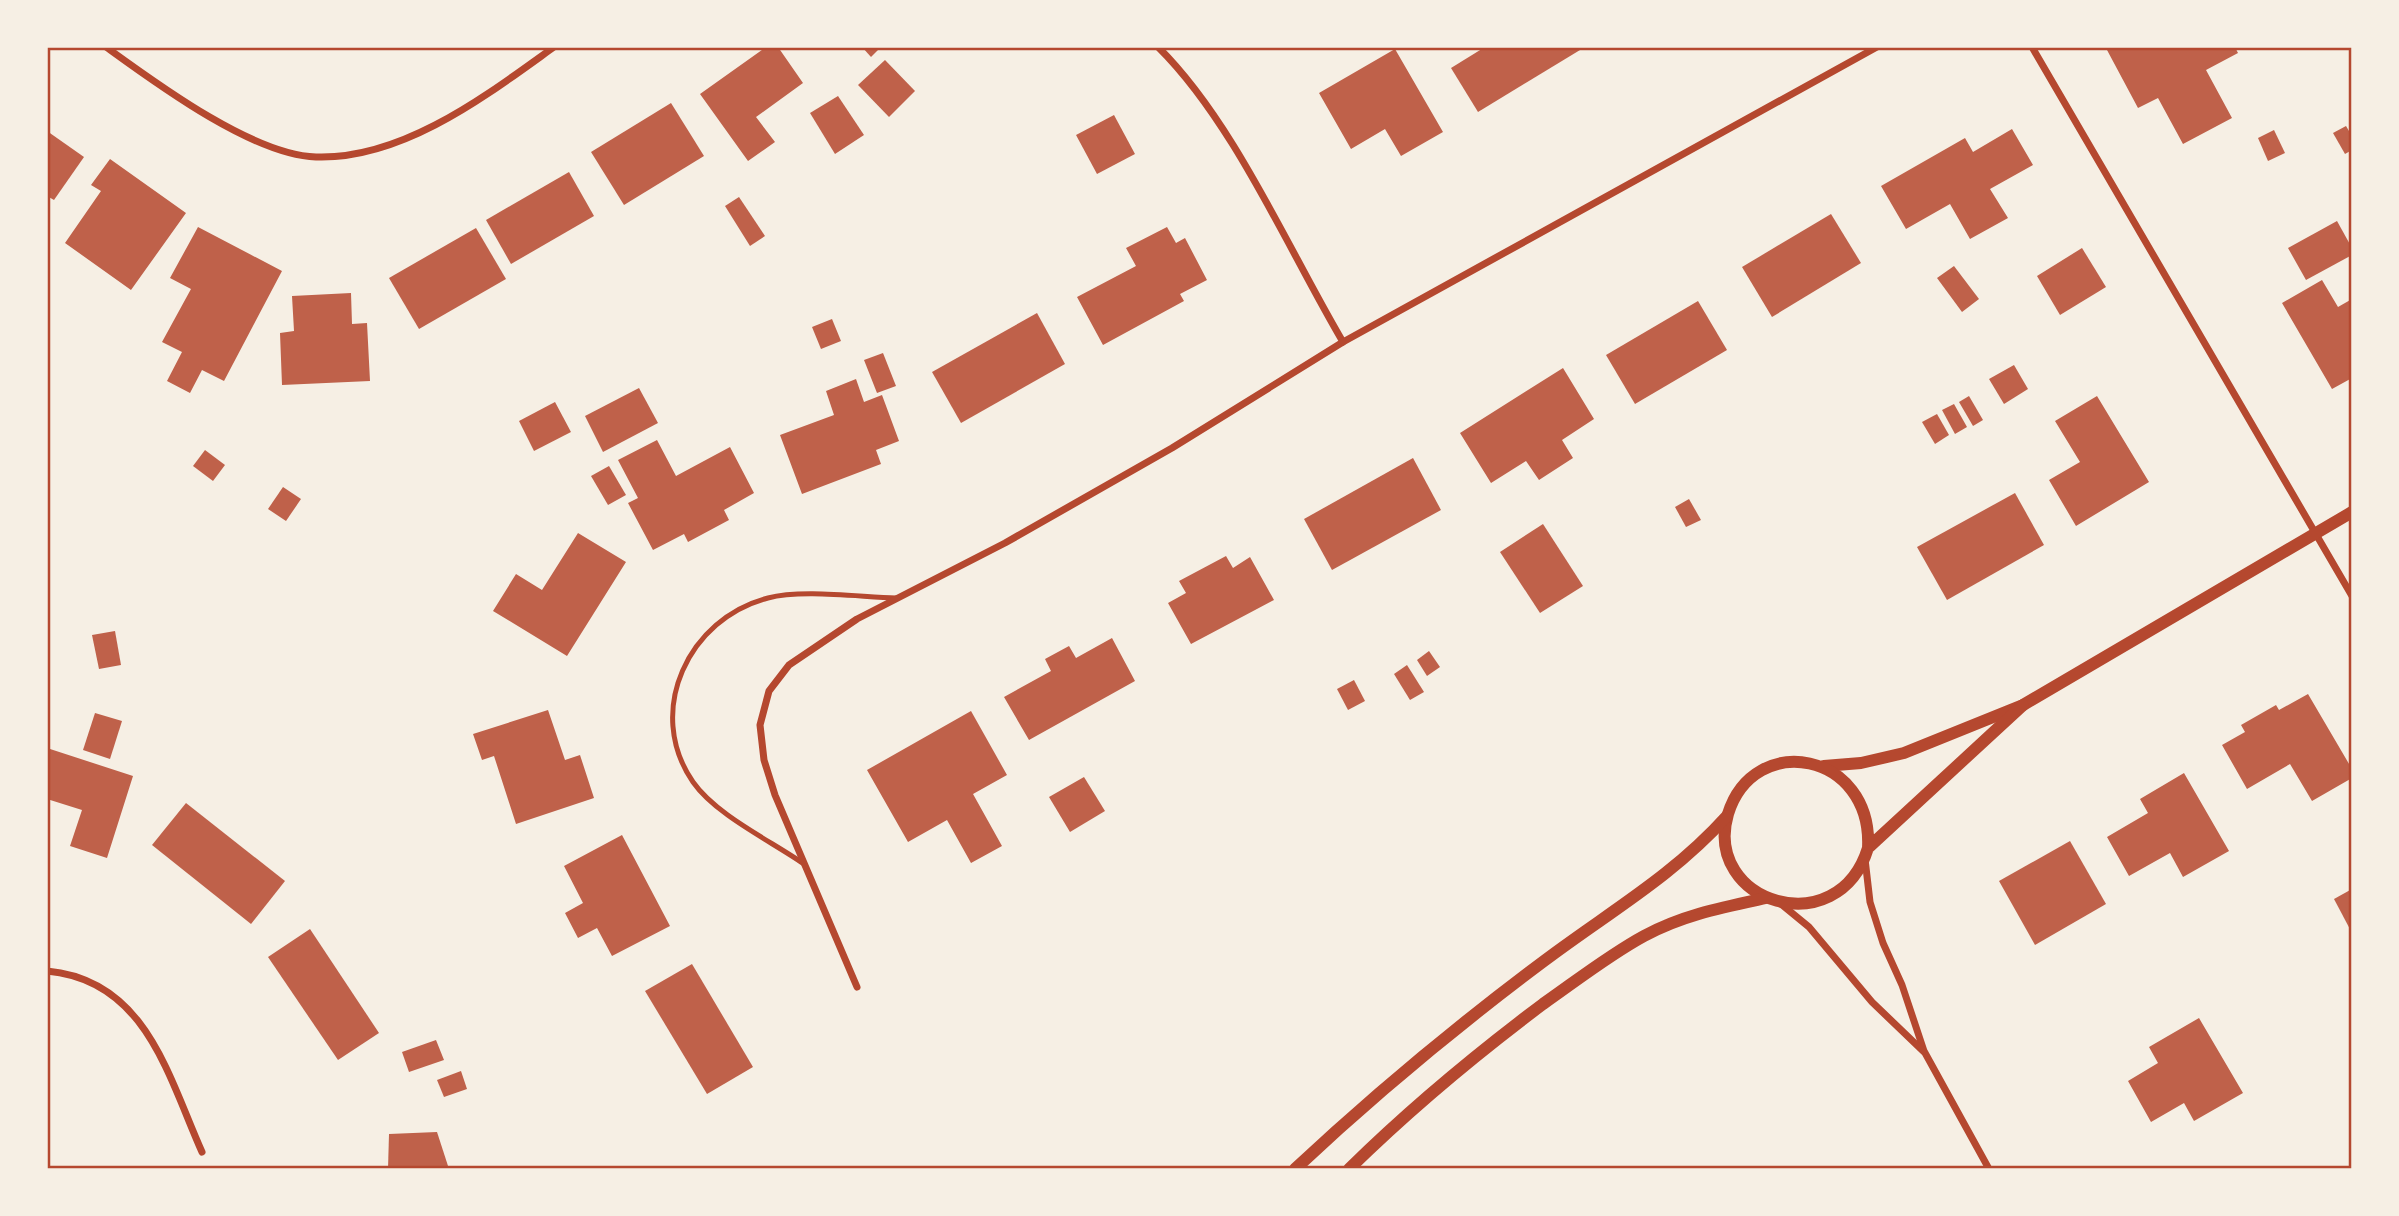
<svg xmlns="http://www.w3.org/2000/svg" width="2399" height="1216" viewBox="0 0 2399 1216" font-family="Merriweather,serif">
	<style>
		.building { fill: #bf614a }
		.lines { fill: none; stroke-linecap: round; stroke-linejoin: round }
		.service { stroke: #b5482f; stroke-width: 5 }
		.minor { stroke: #b5482f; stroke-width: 7 }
		.tertiary { stroke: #b5482f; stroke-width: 12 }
		.neatline { fill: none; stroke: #b5482f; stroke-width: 2.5 }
	</style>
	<rect width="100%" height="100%" fill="#f6efe4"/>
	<g class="building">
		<path d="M 766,47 L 778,47 L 803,83 L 756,117 L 775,142 L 748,161 L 700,94 Z"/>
		<path d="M 862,47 L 881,47 L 871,57 Z"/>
		<path d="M 1485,47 L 1585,47 L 1478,112 L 1451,68 Z"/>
		<path d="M 2111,47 L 2235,47 L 2238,53 L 2206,70 L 2232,118 L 2183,144 L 2158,98 L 2138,108 L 2107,50 Z"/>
		<path d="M 1395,49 L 1443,132 L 1401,156 L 1385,129 L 1351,149 L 1319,93 Z"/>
		<path d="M 885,60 L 915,91 L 889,117 L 858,85 Z"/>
		<path d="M 838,96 L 864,135 L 835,154 L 810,113 Z"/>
		<path d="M 671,103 L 704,156 L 624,205 L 591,152 Z"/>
		<path d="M 1114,115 L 1135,154 L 1097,174 L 1076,135 Z"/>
		<path d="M 2346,126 L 2352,136 L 2352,150 L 2345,154 L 2333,133 Z"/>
		<path d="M 2012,129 L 2033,165 L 1990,189 L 2008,218 L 1970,239 L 1950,204 L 1906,229 L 1881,186 L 1965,138 L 1973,152 Z"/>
		<path d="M 2274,130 L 2285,153 L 2268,161 L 2258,138 Z"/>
		<path d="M 47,131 L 84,157 L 54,200 L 47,196 Z"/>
		<path d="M 110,159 L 186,213 L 131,290 L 65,243 L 101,191 L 91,185 Z"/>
		<path d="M 569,172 L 594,216 L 511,264 L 486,220 Z"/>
		<path d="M 739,197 L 765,236 L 750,246 L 725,206 Z"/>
		<path d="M 1831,214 L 1861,263 L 1772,317 L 1742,267 Z"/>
		<path d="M 2337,221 L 2352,248 L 2352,255 L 2306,280 L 2288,248 Z"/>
		<path d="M 198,227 L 282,271 L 224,381 L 202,370 L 190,393 L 167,381 L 182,352 L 162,342 L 191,289 L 170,278 Z"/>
		<path d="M 1167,227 L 1176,243 L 1185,238 L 1207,280 L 1180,294 L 1184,301 L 1103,345 L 1077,297 L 1136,266 L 1126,248 Z"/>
		<path d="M 476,228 L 506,279 L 419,329 L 389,278 Z"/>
		<path d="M 2082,248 L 2106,287 L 2060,315 L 2037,276 Z"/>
		<path d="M 1954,266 L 1979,299 L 1962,312 L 1937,278 Z"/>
		<path d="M 2322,280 L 2338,307 L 2352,299 L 2352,378 L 2332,389 L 2282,303 Z"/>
		<path d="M 351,293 L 352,324 L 367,323 L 370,381 L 282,385 L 280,333 L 294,331 L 292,296 Z"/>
		<path d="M 1698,301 L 1727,350 L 1635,404 L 1606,355 Z"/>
		<path d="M 1037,313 L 1065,364 L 961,423 L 932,372 Z"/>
		<path d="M 832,319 L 841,341 L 821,349 L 812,327 Z"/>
		<path d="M 883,353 L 896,386 L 877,393 L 864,360 Z"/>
		<path d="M 2014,365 L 2028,389 L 2004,404 L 1989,379 Z"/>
		<path d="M 1563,368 L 1594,419 L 1562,440 L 1573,458 L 1539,480 L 1526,461 L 1491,483 L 1460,433 Z"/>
		<path d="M 856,379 L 864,402 L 882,395 L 899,441 L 876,450 L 881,464 L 802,494 L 780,435 L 834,415 L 826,391 Z"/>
		<path d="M 639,388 L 658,423 L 603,452 L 585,416 Z"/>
		<path d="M 1969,396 L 1983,420 L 1973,426 L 1959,402 Z"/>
		<path d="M 2097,396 L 2149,482 L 2076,526 L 2049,480 L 2080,462 L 2055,421 Z"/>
		<path d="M 555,402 L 571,432 L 534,451 L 519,421 Z"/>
		<path d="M 1954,404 L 1967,427 L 1955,434 L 1942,410 Z"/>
		<path d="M 1937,414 L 1949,435 L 1935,444 L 1922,422 Z"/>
		<path d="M 657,440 L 676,476 L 730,447 L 754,493 L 724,510 L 729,520 L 688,542 L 684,534 L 653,550 L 628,503 L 638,498 L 618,460 Z"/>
		<path d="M 205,450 L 225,465 L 213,481 L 193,466 Z"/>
		<path d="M 1413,458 L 1441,510 L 1332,570 L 1304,519 Z"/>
		<path d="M 609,466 L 626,495 L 608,505 L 591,476 Z"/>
		<path d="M 283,487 L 301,499 L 286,521 L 268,509 Z"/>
		<path d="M 2015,493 L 2044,545 L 1947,600 L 1917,547 Z"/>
		<path d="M 1689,499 L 1701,520 L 1686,527 L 1675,507 Z"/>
		<path d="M 1543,524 L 1583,586 L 1540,613 L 1500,552 Z"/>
		<path d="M 578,533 L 626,562 L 567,656 L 493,611 L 516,574 L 542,590 Z"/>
		<path d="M 1226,556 L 1233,568 L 1250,557 L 1274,600 L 1191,644 L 1168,603 L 1186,593 L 1179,581 Z"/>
		<path d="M 115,631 L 121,665 L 99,669 L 92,635 Z"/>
		<path d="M 1112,638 L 1135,681 L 1029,740 L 1004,697 L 1051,671 L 1045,659 L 1069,646 L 1076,658 Z"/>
		<path d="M 1429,651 L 1440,667 L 1427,676 L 1417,660 Z"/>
		<path d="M 1407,665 L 1424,692 L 1410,700 L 1394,674 Z"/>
		<path d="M 1354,680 L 1365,701 L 1348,710 L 1337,689 Z"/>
		<path d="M 2308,694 L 2352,769 L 2352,778 L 2312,801 L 2290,764 L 2247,789 L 2222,745 L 2245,732 L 2241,725 L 2276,705 L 2279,710 Z"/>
		<path d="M 548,710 L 565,760 L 580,755 L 594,798 L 516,824 L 494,756 L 482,760 L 473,734 Z"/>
		<path d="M 971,711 L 1007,775 L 973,794 L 1002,846 L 971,863 L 947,820 L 908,842 L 867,770 Z"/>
		<path d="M 95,713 L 122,721 L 110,759 L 83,750 Z"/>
		<path d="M 47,748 L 133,776 L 107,858 L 70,846 L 82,810 L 47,799 Z"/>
		<path d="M 2184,773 L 2229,851 L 2183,877 L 2170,853 L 2129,876 L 2107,837 L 2148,813 L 2140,799 Z"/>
		<path d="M 1084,777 L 1105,811 L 1070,832 L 1049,797 Z"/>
		<path d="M 186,803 L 285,881 L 251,924 L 152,845 Z"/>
		<path d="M 622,835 L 670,926 L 612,956 L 597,928 L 578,938 L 565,913 L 583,903 L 564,866 Z"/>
		<path d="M 2070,841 L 2106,904 L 2035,945 L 1999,881 Z"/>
		<path d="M 2352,889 L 2352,933 L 2334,899 Z"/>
		<path d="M 310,929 L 379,1033 L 338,1060 L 268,957 Z"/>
		<path d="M 692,964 L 753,1067 L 707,1094 L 645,991 Z"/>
		<path d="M 2199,1018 L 2243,1093 L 2194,1121 L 2184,1103 L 2151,1122 L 2128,1081 L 2158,1063 L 2149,1047 Z"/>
		<path d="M 436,1040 L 444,1060 L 409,1072 L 402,1052 Z"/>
		<path d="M 461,1071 L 467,1089 L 444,1097 L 437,1080 Z"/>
		<path d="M 437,1132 L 449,1169 L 388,1169 L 389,1134 Z"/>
	</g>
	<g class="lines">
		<path class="service" d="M 804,864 C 771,841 716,815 693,782 C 644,711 689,618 768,598 C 801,589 860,597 896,598"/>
		<g class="minor">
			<path d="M 106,47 C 157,84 253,155 316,157 C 403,160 487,95 554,47"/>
			<path d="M 1158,47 C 1234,122 1288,249 1343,342"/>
			<path d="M 2032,47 L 2352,596"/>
			<path d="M 1865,859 L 1870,902 L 1883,943 L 1902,985 L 1924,1051 L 1989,1169"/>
			<path d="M 1781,904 L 1809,927 L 1872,1002 L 1923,1051"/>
			<path d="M 47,971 C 146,980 168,1076 202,1152"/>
			<path d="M 857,987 L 775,795 L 764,760 L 760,725 L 769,691 L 789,665 L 857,619 L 1005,543 L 1172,448 L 1343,342 L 1877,47"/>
		</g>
		<g class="tertiary">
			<path d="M 1824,766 L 1861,763 L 1904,753 L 2023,705 L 2352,512"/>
			<path d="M 1868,848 C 1873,752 1754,730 1728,814 C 1702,903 1838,945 1868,848 L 2023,705"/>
			<path d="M 1295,1169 C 1375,1094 1457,1026 1544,961 C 1609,912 1672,877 1727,816"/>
			<path d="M 1349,1169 C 1410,1109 1475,1055 1543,1004 C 1576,981 1609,955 1644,936 C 1682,915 1724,907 1766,898"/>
		</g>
	</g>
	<rect width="2399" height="1216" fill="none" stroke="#f6efe4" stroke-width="98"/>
	<rect x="49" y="49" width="2301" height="1118" class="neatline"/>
</svg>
